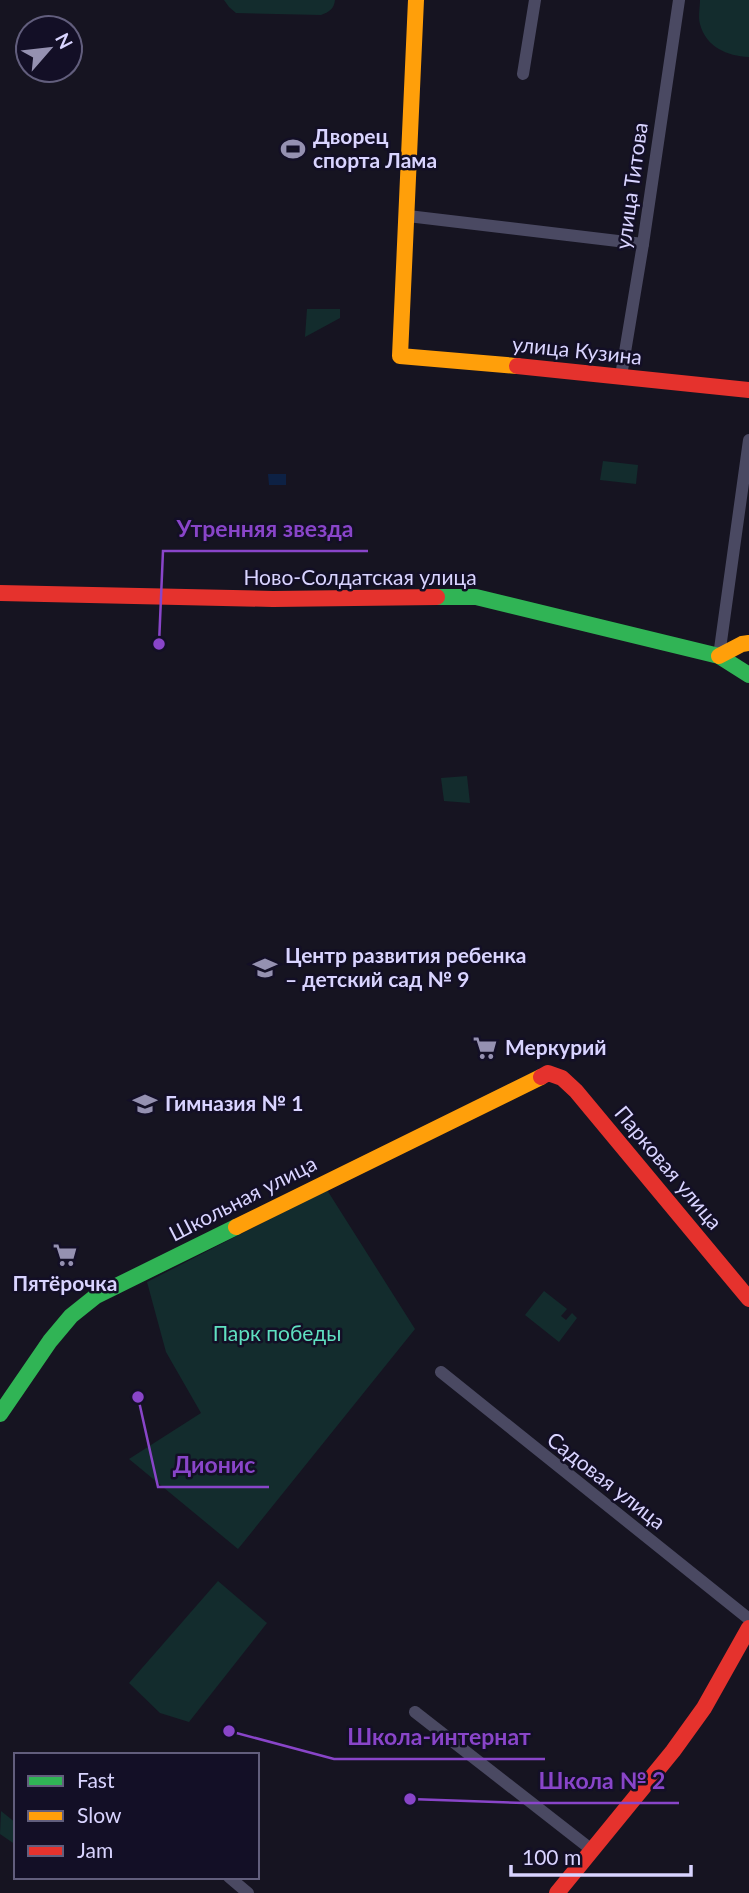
<svg xmlns="http://www.w3.org/2000/svg" width="749" height="1893" viewBox="0 0 749 1893" font-family="Lato,sans-serif">
	<style>
		.green { fill: #132c2d }
		.water { fill: #0d2144 }
		.lines { fill: none; stroke-linecap: round; stroke-linejoin: round }
		.street { stroke: #4a4962; stroke-width: 12 }
		.fast { stroke: #30b455; stroke-width: 16 }
		.slow { stroke: #ff9f0a; stroke-width: 16 }
		.jam { stroke: #e5322d; stroke-width: 16 }
		.labels { text-anchor: middle; stroke-width: 5; stroke-linejoin: round; paint-order: stroke }
		.poi-label { font-size: 21px; font-weight: bold; fill: #d9d4ff; stroke: #130f26; text-anchor: start }
		.street-label { font-size: 21px; fill: #d9d4ff; stroke: #130f26 }
		.park-label { font-size: 21px; fill: #5fe0c0; stroke: #130f26 }
		.leader { fill: none; stroke: #8945c9; stroke-width: 2.5 }
		.callout-dot { fill: #8945c9; stroke: #130f26; stroke-width: 2.5 }
		.callout-label { font-size: 23px; text-anchor: middle; font-weight: bold; fill: #8945c9; stroke: #130f26; stroke-width: 5; stroke-linejoin: round; paint-order: stroke }
	</style>
	<rect width="100%" height="100%" fill="#161421"/>
	<g class="green">
		<path d="M 224,0 L 335,0 C 334,9 329,12 321,15 L 236,13 L 229,7 Z"/>
		<path d="M 700,0 L 749,0 L 749,57 C 727,56 706,47 700,24 C 698,17 700,7 700,0 Z"/>
		<path d="M 307,309 L 340,309 L 340,318 L 305,337 Z"/>
		<path d="M 603,461 L 638,465 L 636,484 L 600,480 Z"/>
		<path d="M 467,776 L 470,803 L 444,801 L 441,778 Z"/>
		<path d="M 327,1190 L 415,1329 L 238,1549 L 129,1459 L 201,1413 L 166,1352 L 147,1282 Z"/>
		<path d="M 544,1291 L 567,1309 L 561,1316 L 566,1320 L 572,1313 L 577,1318 L 559,1342 L 525,1315 Z"/>
		<path d="M 218,1581 L 267,1623 L 189,1722 L 160,1713 L 129,1683 Z"/>
		<path d="M 1,1811 L 16,1823 L 16,1845 L 0,1834 Z"/>
	</g>
	<path class="water" d="M 268,474 L 286,474 L 286,485 L 269,485 Z"/>
	<g class="lines">
		<g class="street">
			<path d="M 523,74 L 535,0"/>
			<path d="M 408,216 L 643,244"/>
			<path d="M 621,376 L 643,244 L 679,0"/>
			<path d="M 719,656 L 749,440"/>
			<path d="M 441,1372 L 749,1619"/>
			<path d="M 415,1712 L 592,1850"/>
			<path d="M 229,1877 L 248,1893"/>
		</g>
		<g class="fast">
			<path d="M 437,597 L 476,597 L 719,656 L 749,675"/>
			<path d="M 0,1414 L 50,1341 L 71,1316 L 96,1296 L 236,1227"/>
		</g>
		<g class="slow">
			<path d="M 416,0 L 400,356 L 517,366"/>
			<path d="M 719,656 L 742,644 L 749,643"/>
			<path d="M 236,1227 L 541,1077"/>
		</g>
		<g class="jam">
			<path d="M 517,366 L 749,390"/>
			<path d="M 0,593 L 273,599 L 437,597"/>
			<path d="M 541,1077 L 548,1073 L 562,1078 L 576,1091 L 749,1299"/>
			<path d="M 557,1893 L 673,1751 L 704,1708 L 749,1628"/>
		</g>
	</g>
	<defs>
		<g id="stadium-bare" transform="scale(1.89)"><path d="M0-5a6.5 5 0 1 0 0 10a6.5 5 0 1 0 0-10ZM-3.5-1.8h7v3.6h-7Z" fill="#9591b1" stroke="#130f26" stroke-width="2.5" paint-order="stroke"/></g>
		<g id="school-bare" transform="scale(1.89)"><path d="M0-5L7-2L0 1L-7-2ZM-4 1L0 2.5L4 1V4Q0 6-4 4Z" fill="#9591b1" stroke="#130f26" stroke-width="2.5" paint-order="stroke"/></g>
		<g id="supermarket-bare" transform="scale(1.89)"><path d="M-6-5.5h2.5l.6 2H6L4.5 2H-2.5L-4.4-4H-6ZM-1.5 3.2a1.3 1.3 0 1 0 .1 0ZM3 3.2a1.3 1.3 0 1 0 .1 0Z" fill="#9591b1" stroke="#130f26" stroke-width="2.5" paint-order="stroke"/></g>
	</defs>
	<g fill-rule="evenodd">
		<use href="#stadium-bare" x="293" y="149"/>
		<use href="#school-bare" x="265" y="968"/>
		<use href="#supermarket-bare" x="485" y="1048"/>
		<use href="#school-bare" x="145" y="1104"/>
		<use href="#supermarket-bare" x="65" y="1255"/>
	</g>
	<g class="labels">
		<g class="poi-label">
			<text x="313" y="144">Дворец<tspan x="313" dy="24">спорта Лама</tspan></text>
			<text x="285" y="963">Центр развития ребенка<tspan x="285" dy="24">– детский сад № 9</tspan></text>
			<text x="505" y="1055">Меркурий</text>
			<text x="165" y="1111">Гимназия № 1</text>
			<text x="65" y="1291" text-anchor="middle">Пятёрочка</text>
		</g>
		<g class="street-label">
			<text transform="translate(632 186) rotate(-82)" y="7">улица Титова</text>
			<text transform="translate(577 351) rotate(6)" y="7">улица Кузина</text>
			<text x="360" y="585">Ново-Солдатская улица</text>
			<text transform="translate(668 1168) rotate(50)" y="7">Парковая улица</text>
			<text transform="translate(243 1199) rotate(-27)" y="7">Школьная улица</text>
			<text transform="translate(606 1481) rotate(38)" y="7">Садовая улица</text>
		</g>
		<g class="park-label">
			<text x="277" y="1341">Парк победы</text>
		</g>
	</g>
	<path class="leader" d="M159 644L163 551H368M138 1397L158 1487H269M229 1731L334 1759H545M410 1799L524 1803H679"/>
	<g class="callout-dot">
		<circle cx="159" cy="644" r="7"/>
		<circle cx="138" cy="1397" r="7"/>
		<circle cx="229" cy="1731" r="7"/>
		<circle cx="410" cy="1799" r="7"/>
	</g>
	<g class="callout-label">
		<text x="265" y="537">Утренняя звезда</text>
		<text x="214" y="1473">Дионис</text>
		<text x="439" y="1745">Школа-интернат</text>
		<text x="602" y="1789">Школа № 2</text>
	</g>
	<rect x="14" y="1753" width="245" height="126" fill="#130f26" stroke="#625e7d" stroke-width="2"/>
	<rect x="28" y="1776" width="35" height="10" fill="#30b455" stroke="#625e7d" stroke-width="2"/>
	<text x="77" y="1788" font-size="21" fill="#d9d4ff">Fast</text>
	<rect x="28" y="1811" width="35" height="10" fill="#ff9f0a" stroke="#625e7d" stroke-width="2"/>
	<text x="77" y="1823" font-size="21" fill="#d9d4ff">Slow</text>
	<rect x="28" y="1846" width="35" height="10" fill="#e5322d" stroke="#625e7d" stroke-width="2"/>
	<text x="77" y="1858" font-size="21" fill="#d9d4ff">Jam</text>
	<g transform="translate(49 49) rotate(62)"><circle r="33" fill="#130f26" stroke="#625e7d" stroke-width="2"/>
	<path d="M0-5L12 26L0 18L-12 26Z" fill="#9591b1"/>
	<text y="-10" font-size="19" font-weight="bold" text-anchor="middle" fill="#d9d4ff">N</text>
	</g>
	<path d="M511 1865v10h180v-10" fill="none" stroke="#d9d4ff" stroke-width="3.5"/>
	<text x="522" y="1865" font-size="21" fill="#d9d4ff" stroke="#130f26" stroke-width="5" paint-order="stroke">100 m</text>
</svg>
